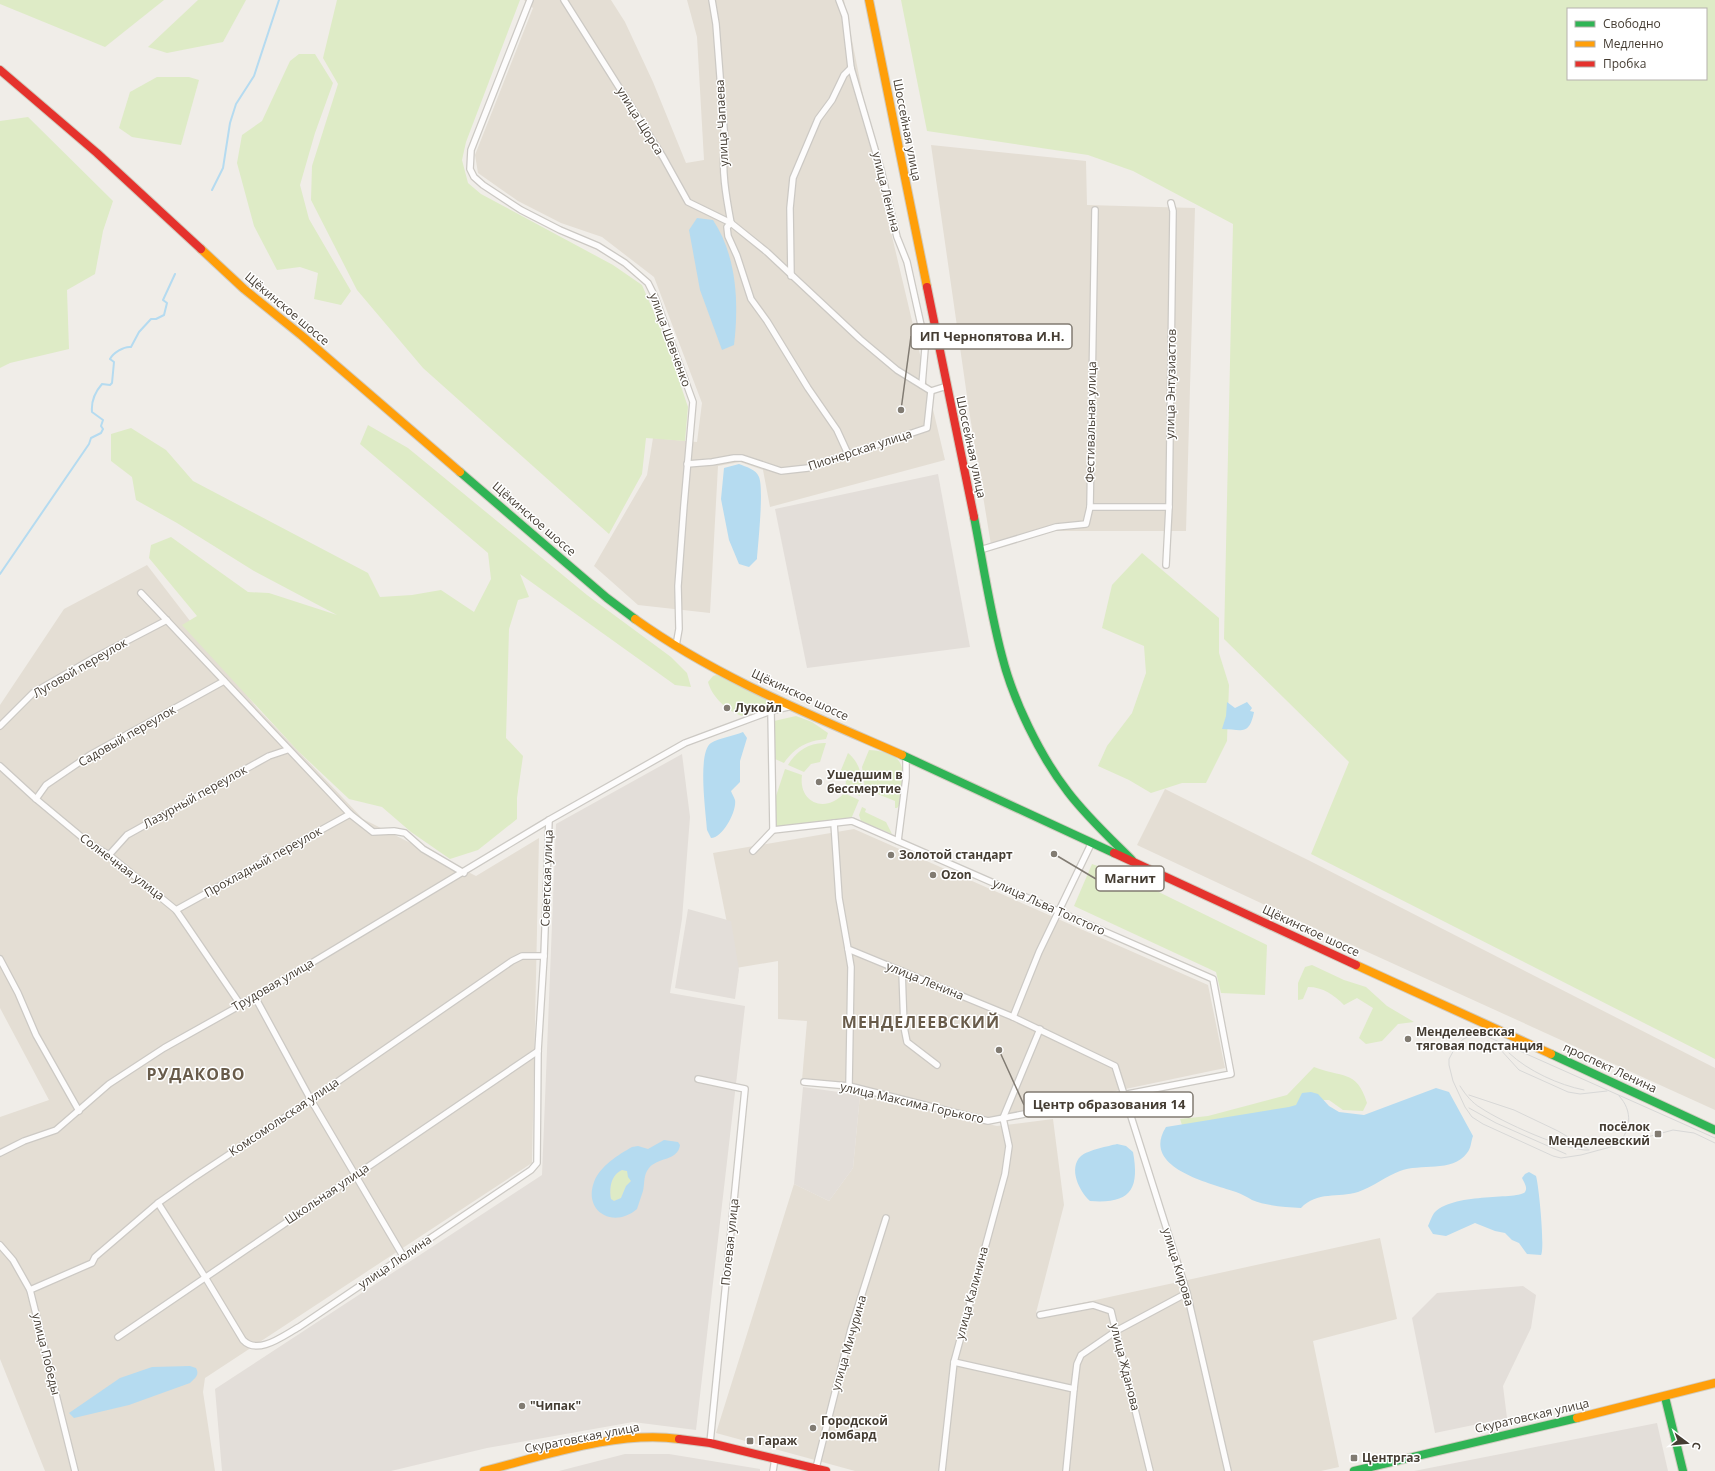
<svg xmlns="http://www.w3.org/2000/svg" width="1715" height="1471" viewBox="0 0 1715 1471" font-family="'Open Sans',sans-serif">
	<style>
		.residential { fill: #e4ded4 }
		.industrial { fill: #e3ded9 }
		.green { fill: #deebc6; fill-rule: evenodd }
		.water { fill: #b5dbf0; fill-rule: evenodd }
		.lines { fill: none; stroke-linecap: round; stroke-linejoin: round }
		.stream { stroke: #b5dbf0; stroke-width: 2 }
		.street-casing { stroke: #ccc9c4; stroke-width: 8 }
		.fast-casing { stroke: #d1cbbf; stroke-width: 10 }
		.slow-casing { stroke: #d1cbbf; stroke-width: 10 }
		.jam-casing { stroke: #d1cbbf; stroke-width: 10 }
		.street { stroke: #fdfcfc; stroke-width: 5.5 }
		.fast { stroke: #30b455; stroke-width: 8 }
		.slow { stroke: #ff9f0a; stroke-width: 8 }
		.jam { stroke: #e5322d; stroke-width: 8 }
		.tram { stroke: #d8d8d7; stroke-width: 1 }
		.poi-dot { fill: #817b72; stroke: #fff; stroke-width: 1.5 }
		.labels { text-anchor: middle; stroke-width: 3; stroke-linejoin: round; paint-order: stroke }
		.street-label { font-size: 12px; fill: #453d33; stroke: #fff }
		.poi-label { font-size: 12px; font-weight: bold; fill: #453d33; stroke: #fff; text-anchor: start }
		.district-label { font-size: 16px; font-weight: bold; letter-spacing: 1px; fill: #685b4a; stroke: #fff }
		.leader { fill: none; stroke: #817b72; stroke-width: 1.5 }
		.callout-dot { fill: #817b72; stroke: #fff; stroke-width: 1.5 }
		.callout { fill: #fff; stroke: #817b72; stroke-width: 1.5 }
		.callout-label { font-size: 13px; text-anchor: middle; font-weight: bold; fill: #453d33 }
	</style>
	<rect width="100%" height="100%" fill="#f0ede8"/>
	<g class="residential">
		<path d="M 524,0 L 611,0 L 625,22 L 653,82 L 686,163 L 704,160 L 697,37 L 687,0 L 844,0 L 886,211 L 945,460 L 770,507 L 763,470 L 740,462 L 718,466 L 710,613 L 638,605 L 594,566 L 647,475 L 653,438 L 697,442 L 702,403 L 654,277 L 602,237 L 561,223 L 518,201 L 478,173 L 475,155 L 533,8 Z"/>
		<path d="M 931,145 L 1086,161 L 1087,205 L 1195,208 L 1186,531 L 1049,531 L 991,545 L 969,410 Z"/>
		<path d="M 147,565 L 257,708 L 363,819 L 476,876 L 539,838 L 532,1163 L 205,1378 L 203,1392 L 215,1471 L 45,1471 L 0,1359 L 0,1117 L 49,1100 L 0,1008 L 0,705 L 64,609 Z"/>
		<path d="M 1165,789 L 1310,861 L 1715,1068 L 1715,1110 L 1284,914 L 1137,845 Z"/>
		<path d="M 854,829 L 1208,985 L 1225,1068 L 988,1118 L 858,1085 L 802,1080 L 807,1021 L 778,1019 L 778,961 L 736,968 L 713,853 Z"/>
		<path d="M 860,1095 L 997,1126 L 1053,1119 L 1064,1205 L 1036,1313 L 1380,1238 L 1397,1319 L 1313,1341 L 1339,1467 L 1321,1471 L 855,1471 L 716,1433 L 794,1184 L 829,1201 L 853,1168 Z"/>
	</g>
	<g class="industrial">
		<path d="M 938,474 L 970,647 L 807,668 L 775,509 Z"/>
		<path d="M 682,754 L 690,817 L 682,919 L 670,993 L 745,1006 L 696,1430 L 633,1422 L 487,1448 L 391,1471 L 222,1471 L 215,1389 L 542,1175 L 556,824 Z"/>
		<path d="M 688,909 L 731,921 L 739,970 L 735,999 L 675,988 Z"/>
		<path d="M 803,1087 L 860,1095 L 853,1168 L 829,1201 L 794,1184 Z"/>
		<path d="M 1523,1286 L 1536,1295 L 1531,1328 L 1503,1386 L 1507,1418 L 1435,1433 L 1412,1318 L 1437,1293 Z"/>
		<path d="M 1657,1423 L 1668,1471 L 1414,1471 Z"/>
		<path d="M 625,1454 L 669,1454 L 760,1469 L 760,1471 L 559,1471 Z"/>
	</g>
	<g class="green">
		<path d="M 0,0 L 164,0 L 105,47 L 0,4 Z"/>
		<path d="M 198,0 L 246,0 L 223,42 L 167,53 L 148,47 Z"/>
		<path d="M 337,0 L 520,0 L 466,142 L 462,160 L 468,183 L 481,194 L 613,265 L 642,285 L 664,336 L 688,407 L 685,441 L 646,438 L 642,474 L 609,534 L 423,368 L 357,290 L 311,200 L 312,166 L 338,84 L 323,58 Z"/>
		<path d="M 901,0 L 1715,0 L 1715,1059 L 1311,854 L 1349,762 L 1224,639 L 1233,224 L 1133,171 L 1088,155 L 927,131 ZM 1568,9 L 1706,9 L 1706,79 L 1568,79 Z"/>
		<path d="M 299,54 L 315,54 L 333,83 L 315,133 L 300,185 L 309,219 L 351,291 L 341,305 L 314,299 L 318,273 L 300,267 L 277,270 L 254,226 L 237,163 L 242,135 L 262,121 L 290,61 Z"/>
		<path d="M 157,77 L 189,77 L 199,80 L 181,145 L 132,137 L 119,128 L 130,92 Z"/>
		<path d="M 28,117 L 113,201 L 103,231 L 95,274 L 67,290 L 69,349 L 10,363 L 0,368 L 0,121 Z"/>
		<path d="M 368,425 L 408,448 L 587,595 L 671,657 L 687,673 L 691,687 L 675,685 L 520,574 L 529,597 L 518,600 L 509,629 L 506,738 L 523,756 L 517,798 L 517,819 L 478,850 L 450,859 L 411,832 L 382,807 L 349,799 L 298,751 L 182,625 L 197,616 L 149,558 L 151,545 L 171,537 L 248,592 L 269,593 L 337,615 L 254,571 L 177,523 L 136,500 L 132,477 L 111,461 L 111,434 L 131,428 L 166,450 L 193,481 L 368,573 L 380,597 L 412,595 L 441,590 L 474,612 L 491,579 L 488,553 L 360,444 Z"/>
		<path d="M 1142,553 L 1219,618 L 1219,653 L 1229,685 L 1227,741 L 1206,783 L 1182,783 L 1151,793 L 1129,780 L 1098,766 L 1107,746 L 1132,713 L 1146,673 L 1144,646 L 1102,628 L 1112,585 Z"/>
		<path d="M 716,675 L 724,677 L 765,697 L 767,704 L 742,716 C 727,711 712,697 708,682 L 713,676 Z"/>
		<path d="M 796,716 L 812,722 L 828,733 L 826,739 C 807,741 795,747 784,763 L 775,759 L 774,721 Z"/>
		<path d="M 826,743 L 820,762 L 811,764 L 804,772 L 788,765 C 796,751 810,742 826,743 Z"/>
		<path d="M 869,750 C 899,752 906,761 902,791 C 902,797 902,804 897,808 L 895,808 L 895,801 L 865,789 L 862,767 Z"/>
		<path d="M 848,753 C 861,764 864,779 860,796 L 844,790 L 846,782 L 841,770 Z"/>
		<path d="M 785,769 L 802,775 C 798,803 826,814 844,793 L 859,800 L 851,819 L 775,828 L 774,802 Z"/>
		<path d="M 862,807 L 866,809 L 865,812 L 886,822 L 892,834 L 861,821 L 859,815 Z"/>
		<path d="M 1092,864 L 1128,877 L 1267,945 L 1265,995 L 1221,993 L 1216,972 L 1074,906 Z"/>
		<path d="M 1312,965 L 1344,980 L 1366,987 L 1387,1006 L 1414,1022 L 1398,1024 L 1382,1041 L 1366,1044 L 1359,1038 L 1373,1008 L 1357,998 L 1344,1005 C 1334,995 1323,987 1308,987 L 1303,999 L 1298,1000 L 1298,983 L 1305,967 Z"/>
		<path d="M 1314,1067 C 1341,1078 1357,1069 1367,1103 L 1363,1111 L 1343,1110 L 1329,1100 L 1318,1100 L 1308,1108 L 1183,1128 L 1180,1119 L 1208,1116 L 1287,1095 Z"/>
		<path d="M 622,1170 L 628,1171 L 631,1181 L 626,1186 L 621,1198 L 614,1201 L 611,1199 C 609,1188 611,1175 622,1170 Z"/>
	</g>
	<g class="water">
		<path d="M 697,218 L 713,220 C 737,256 739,304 734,345 L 722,350 L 700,290 L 689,230 Z"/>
		<path d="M 739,464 C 746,467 756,469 759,477 C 764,489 758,544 757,559 L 749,567 L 739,564 L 729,540 L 721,499 L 724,468 Z"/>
		<path d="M 1227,702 L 1235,708 L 1247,702 L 1252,708 L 1250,711 L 1254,712 C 1249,737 1241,729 1222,729 L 1226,716 Z"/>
		<path d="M 743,732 L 747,738 L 740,761 L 740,782 L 731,791 C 732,794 734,797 735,800 C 737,811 723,838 711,838 L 707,830 C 706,814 697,752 711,743 C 719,738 733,736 743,732 Z"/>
		<path d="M 1436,1088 L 1449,1092 L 1473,1136 C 1471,1141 1471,1149 1467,1153 C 1452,1173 1420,1163 1400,1171 C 1386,1176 1373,1187 1358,1192 C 1338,1198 1317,1191 1301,1208 C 1285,1207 1267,1206 1252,1200 C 1247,1197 1242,1194 1236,1192 C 1210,1183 1140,1168 1166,1127 L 1289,1107 L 1296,1105 L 1302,1093 L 1311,1092 L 1318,1094 L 1329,1106 L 1339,1112 L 1364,1115 Z"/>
		<path d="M 664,1140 L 678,1142 L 680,1145 C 678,1161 658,1157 649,1168 C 643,1175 645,1183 643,1191 C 641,1197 639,1203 637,1209 C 614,1229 583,1212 594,1182 C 600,1166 618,1155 632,1147 L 638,1146 L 648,1149 ZM 622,1170 L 627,1171 L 628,1177 L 631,1181 L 626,1186 L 621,1198 L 614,1201 L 611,1199 C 609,1188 611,1175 622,1170 Z"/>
		<path d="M 1117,1144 L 1126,1146 L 1133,1152 C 1140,1190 1130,1204 1090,1201 C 1079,1191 1068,1168 1081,1156 C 1088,1150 1109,1146 1117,1144 Z"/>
		<path d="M 1529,1172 L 1536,1176 C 1539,1186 1545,1249 1541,1255 L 1527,1254 L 1519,1243 L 1512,1240 L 1505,1233 L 1495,1231 L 1475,1223 L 1446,1236 L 1433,1234 L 1428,1226 C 1430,1222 1432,1215 1435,1212 C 1456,1192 1519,1200 1525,1192 C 1528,1188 1524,1182 1522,1178 L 1525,1174 Z"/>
		<path d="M 190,1366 L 196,1368 C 200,1375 195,1378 190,1383 L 129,1405 L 74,1418 L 69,1413 L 120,1378 L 152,1367 Z"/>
	</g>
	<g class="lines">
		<g class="stream">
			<path d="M 212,190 L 223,168 L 230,123 L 236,104 L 254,76 L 279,0"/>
			<path d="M 0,574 L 89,444 L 91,438 L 101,433 L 103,429 L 101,426 L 103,420 L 92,412 C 91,401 95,392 102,384 L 110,385 L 112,383 L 114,362 L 110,359 C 113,353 124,346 131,347 L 139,332 L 151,319 L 156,319 L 164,315 L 167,303 L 163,300 L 175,274"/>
		</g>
		<g class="street-casing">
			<g id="street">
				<path d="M 530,0 L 471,150 L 470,169 L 474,177 L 483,185 L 521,210 L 560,230 L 598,246 L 625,263 L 648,283 L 655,297 L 693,402 L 684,505 L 678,586 L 679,629 L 676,646"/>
				<path d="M 564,0 L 663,157 L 688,202 L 731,223 L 767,252 L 860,339 L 897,370 L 931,391 L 947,386"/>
				<path d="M 712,0 L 716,24 L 725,142 C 721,169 726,196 731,223"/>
				<path d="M 839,0 L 845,16 L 851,68 L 881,170 L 897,237 L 907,262 L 921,325 L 925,349 L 922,385"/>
				<path d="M 731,223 L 727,227 L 728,236 L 737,256 L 751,299 L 767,321 L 808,388 L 837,430 L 848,454"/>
				<path d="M 791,276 L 790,208 L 793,178 L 818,119 L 832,100 L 844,75 L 851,68"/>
				<path d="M 687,464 L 712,462 L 734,458 L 742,458 L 781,471 L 808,468 L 927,428 L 931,391"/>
				<path d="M 1090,507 L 1169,507"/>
				<path d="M 980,550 L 1056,527 L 1086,524 L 1090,507 L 1095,210"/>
				<path d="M 1166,565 L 1169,507 L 1173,211 L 1171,203"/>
				<path d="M 141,593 L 350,814 L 373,832 L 394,831 L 405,833 L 423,849 L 464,873"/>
				<path d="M 771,711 L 773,830"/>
				<path d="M 0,726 L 33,693 L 94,658 L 167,620"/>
				<path d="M 0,766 L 36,799 L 90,844 L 109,855 L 176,910 L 240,1004"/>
				<path d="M 36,799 L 46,785 L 90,755 L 224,681"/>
				<path d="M 834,823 L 839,898 L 848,949 L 1013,1017 L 1115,1066 L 1187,1293 L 1228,1471"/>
				<path d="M 898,841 L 906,778 L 906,757"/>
				<path d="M 753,851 L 773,830 L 852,821 L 1213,979 L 1231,1074 L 988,1121 L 849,1086 L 804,1082"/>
				<path d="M 109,855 L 127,835 L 269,756 L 287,750"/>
				<path d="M 176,910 L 350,814"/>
				<path d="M 848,949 L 851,967 L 849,1086"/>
				<path d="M 0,959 L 18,993 L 36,1035 L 79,1111"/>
				<path d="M 902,971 L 904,1027 L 907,1042 L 937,1065"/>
				<path d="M 255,997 L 311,1100 L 403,1256"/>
				<path d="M 1013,1017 L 1039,952 L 1092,842"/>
				<path d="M 698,1079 L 745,1089 L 710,1443"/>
				<path d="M 1003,1118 L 1040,1029"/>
				<path d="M 0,1153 L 24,1141 L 56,1130 L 109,1084 L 164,1048 L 255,997 L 549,820 L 685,743 L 771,711 L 792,706"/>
				<path d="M 158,1203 L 205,1277 L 243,1340 C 258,1356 284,1335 299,1327 L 531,1170 L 537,1163 L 538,1051 L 544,956 L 549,820"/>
				<path d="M 0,1245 L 13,1260 L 30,1290 L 75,1471"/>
				<path d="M 30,1290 L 92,1263 L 95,1257 L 158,1203 L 192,1179 L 311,1100 L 512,961 L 522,956 L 544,956"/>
				<path d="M 1040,1315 L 1093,1305 L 1111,1311 L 1150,1471"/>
				<path d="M 118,1337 L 538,1051"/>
				<path d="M 954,1362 L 1074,1389"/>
				<path d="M 816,1468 L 851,1329 L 886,1218"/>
				<path d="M 773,1471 L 775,1458"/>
				<path d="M 942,1471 L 954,1362 L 1005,1174 L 1009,1146 L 1003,1118"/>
				<path d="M 1066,1471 L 1074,1389 L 1077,1364 L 1081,1355 L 1116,1331 L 1187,1293"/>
			</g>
		</g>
		<g class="fast-casing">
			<g id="fast">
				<path d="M 460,472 L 607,598 L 635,619"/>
				<path d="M 974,517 C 983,563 990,611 1002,656 C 1013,700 1040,756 1068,792 C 1087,817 1110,838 1132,860"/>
				<path d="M 902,755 L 1114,853"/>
				<path d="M 1551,1054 L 1715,1130"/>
				<path d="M 1665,1397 L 1683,1471"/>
				<path d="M 1354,1471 L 1577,1418"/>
			</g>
		</g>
		<g class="slow-casing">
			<g id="slow">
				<path d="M 869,0 L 927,287"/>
				<path d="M 201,249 L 244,289 L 301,335 L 460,472"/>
				<path d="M 635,619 C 716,677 811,715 902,755"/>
				<path d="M 1356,965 L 1551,1054"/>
				<path d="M 1577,1418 L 1715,1383"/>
				<path d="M 484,1471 C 543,1456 619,1430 679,1439"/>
			</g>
		</g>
		<g class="jam-casing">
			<g id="jam">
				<path d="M 0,70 L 97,153 L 201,249"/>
				<path d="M 927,287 L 974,517"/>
				<path d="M 1114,853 L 1356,965"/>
				<path d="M 679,1439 L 710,1443 L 826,1471"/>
			</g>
		</g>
		<use href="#street" class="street"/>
		<use href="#fast" class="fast"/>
		<use href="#slow" class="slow"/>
		<use href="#jam" class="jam"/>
		<g class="tram">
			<path d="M 1488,1041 L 1499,1048 L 1519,1070 L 1568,1092 L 1580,1094 L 1607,1091"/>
			<path d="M 1509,1053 C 1528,1071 1559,1085 1584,1090"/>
			<path d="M 1460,1086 C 1465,1094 1472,1103 1481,1108 C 1500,1121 1567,1152 1589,1150"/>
			<path d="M 1469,1095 L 1514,1110 L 1558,1131 L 1587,1148"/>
			<path d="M 1469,1108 L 1496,1123 L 1566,1154"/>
			<path d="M 1715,1138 L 1486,1036 L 1469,1036 L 1462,1040 L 1456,1046 L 1449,1059 L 1449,1065 L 1453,1081 L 1465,1107 L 1472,1117 L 1483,1124 L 1553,1156 L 1561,1158 L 1581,1155 L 1673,1130 L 1694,1133 L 1715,1143"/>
			<path d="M 1616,1144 C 1632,1133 1633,1110 1619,1096"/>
		</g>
	</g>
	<g class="poi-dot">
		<circle cx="727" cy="708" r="4"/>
		<circle cx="819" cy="782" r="4"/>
		<circle cx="891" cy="855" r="4"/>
		<circle cx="933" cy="875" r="4"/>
		<circle cx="1408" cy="1039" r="4"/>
		<rect x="1654" y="1130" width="8" height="8" rx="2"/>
		<circle cx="522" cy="1406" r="4"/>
		<circle cx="813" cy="1428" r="4"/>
		<rect x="746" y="1437" width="8" height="8" rx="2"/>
		<rect x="1350" y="1454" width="8" height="8" rx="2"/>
	</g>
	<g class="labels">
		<g class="street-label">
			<text transform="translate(640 121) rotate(58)" y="4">улица Щорса</text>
			<text transform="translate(722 123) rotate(-93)" y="4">улица Чапаева</text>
			<text transform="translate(907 130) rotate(79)" y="4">Шоссейная улица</text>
			<text transform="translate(886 192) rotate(76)" y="4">улица Ленина</text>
			<text transform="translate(287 309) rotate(40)" y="4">Щёкинское шоссе</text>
			<text transform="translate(670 340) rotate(70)" y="4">улица Шевченко</text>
			<text transform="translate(1171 384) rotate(-89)" y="4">улица Энтузиастов</text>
			<text transform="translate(1091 422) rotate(-89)" y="4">Фестивальная улица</text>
			<text transform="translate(971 447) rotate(78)" y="4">Шоссейная улица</text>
			<text transform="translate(860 450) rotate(-18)" y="4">Пионерская улица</text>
			<text transform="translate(534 519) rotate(41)" y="4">Щёкинское шоссе</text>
			<text transform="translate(80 668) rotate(-30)" y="4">Луговой переулок</text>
			<text transform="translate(800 695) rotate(25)" y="4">Щёкинское шоссе</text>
			<text transform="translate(127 736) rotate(-30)" y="4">Садовый переулок</text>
			<text transform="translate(195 797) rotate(-29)" y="4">Лазурный переулок</text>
			<text transform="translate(263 862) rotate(-29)" y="4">Прохладный переулок</text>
			<text transform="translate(122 867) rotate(37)" y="4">Солнечная улица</text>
			<text transform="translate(547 878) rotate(-88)" y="4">Советская улица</text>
			<text transform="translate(1049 907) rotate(24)" y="4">улица Льва Толстого</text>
			<text transform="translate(1311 931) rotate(25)" y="4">Щёкинское шоссе</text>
			<text transform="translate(925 981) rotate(22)" y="4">улица Ленина</text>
			<text transform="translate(273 985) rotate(-30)" y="4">Трудовая улица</text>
			<text transform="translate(1610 1068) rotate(25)" y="4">проспект Ленина</text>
			<text transform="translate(912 1103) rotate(13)" y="4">улица Максима Горького</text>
			<text transform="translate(284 1117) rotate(-34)" y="4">Комсомольская улица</text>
			<text transform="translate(327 1194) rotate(-34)" y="4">Школьная улица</text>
			<text transform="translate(730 1242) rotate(-84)" y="4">Полевая улица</text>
			<text transform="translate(395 1262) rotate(-34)" y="4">улица Люлина</text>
			<text transform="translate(1178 1267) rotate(73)" y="4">улица Кирова</text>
			<text transform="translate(972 1293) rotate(-75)" y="4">улица Калинина</text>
			<text transform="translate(849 1343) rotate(-74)" y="4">улица Мичурина</text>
			<text transform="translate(46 1354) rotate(76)" y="4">улица Победы</text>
			<text transform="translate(1125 1367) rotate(76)" y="4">улица Жданова</text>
			<text transform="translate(1532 1416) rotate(-13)" y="4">Скуратовская улица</text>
			<text transform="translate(582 1438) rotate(-11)" y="4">Скуратовская улица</text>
		</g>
		<g class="poi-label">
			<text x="735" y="712">Лукойл</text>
			<text x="827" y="779">Ушедшим в<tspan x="827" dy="14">бессмертие</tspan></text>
			<text x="899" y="859">Золотой стандарт</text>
			<text x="941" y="879">Ozon</text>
			<text x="1416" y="1036">Менделеевская<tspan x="1416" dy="14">тяговая подстанция</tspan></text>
			<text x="1650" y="1131" text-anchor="end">посёлок<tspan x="1650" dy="14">Менделеевский</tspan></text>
			<text x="530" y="1410">"Чипак"</text>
			<text x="821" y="1425">Городской<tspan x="821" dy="14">ломбард</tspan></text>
			<text x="758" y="1445">Гараж</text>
			<text x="1362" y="1462">Центргаз</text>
		</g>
		<g class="district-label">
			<text x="921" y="1028">МЕНДЕЛЕЕВСКИЙ</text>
			<text x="196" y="1080">РУДАКОВО</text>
		</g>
	</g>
	<path class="leader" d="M901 410L911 336M1054 854L1096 879M999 1050L1024 1105"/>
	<g class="callout-dot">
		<circle cx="901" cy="410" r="4"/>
		<circle cx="1054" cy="854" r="4"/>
		<circle cx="999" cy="1050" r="4"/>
	</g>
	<g class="callout">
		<rect x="911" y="324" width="161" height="25" rx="4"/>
		<rect x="1096" y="866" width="68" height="25" rx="4"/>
		<rect x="1024" y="1092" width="169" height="25" rx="4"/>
	</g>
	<g class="callout-label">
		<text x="992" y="341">ИП Чернопятова И.Н.</text>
		<text x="1130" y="883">Магнит</text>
		<text x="1109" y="1109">Центр образования 14</text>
	</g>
	<rect x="1567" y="8" width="140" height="72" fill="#ffffff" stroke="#b5b1ad"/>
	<rect x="1575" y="21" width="20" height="6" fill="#30b455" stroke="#b5b1ad"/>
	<text x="1603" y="28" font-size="12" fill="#453d33">Свободно</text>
	<rect x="1575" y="41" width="20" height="6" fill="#ff9f0a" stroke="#b5b1ad"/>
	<text x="1603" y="48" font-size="12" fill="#453d33">Медленно</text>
	<rect x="1575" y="61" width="20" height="6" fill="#e5322d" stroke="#b5b1ad"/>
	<text x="1603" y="68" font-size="12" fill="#453d33">Пробка</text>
	<g transform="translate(1687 1443) rotate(106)" stroke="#ffffff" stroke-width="3" paint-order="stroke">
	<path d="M0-3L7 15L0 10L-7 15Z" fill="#453d33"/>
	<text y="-6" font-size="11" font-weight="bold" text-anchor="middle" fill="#453d33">С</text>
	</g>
</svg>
